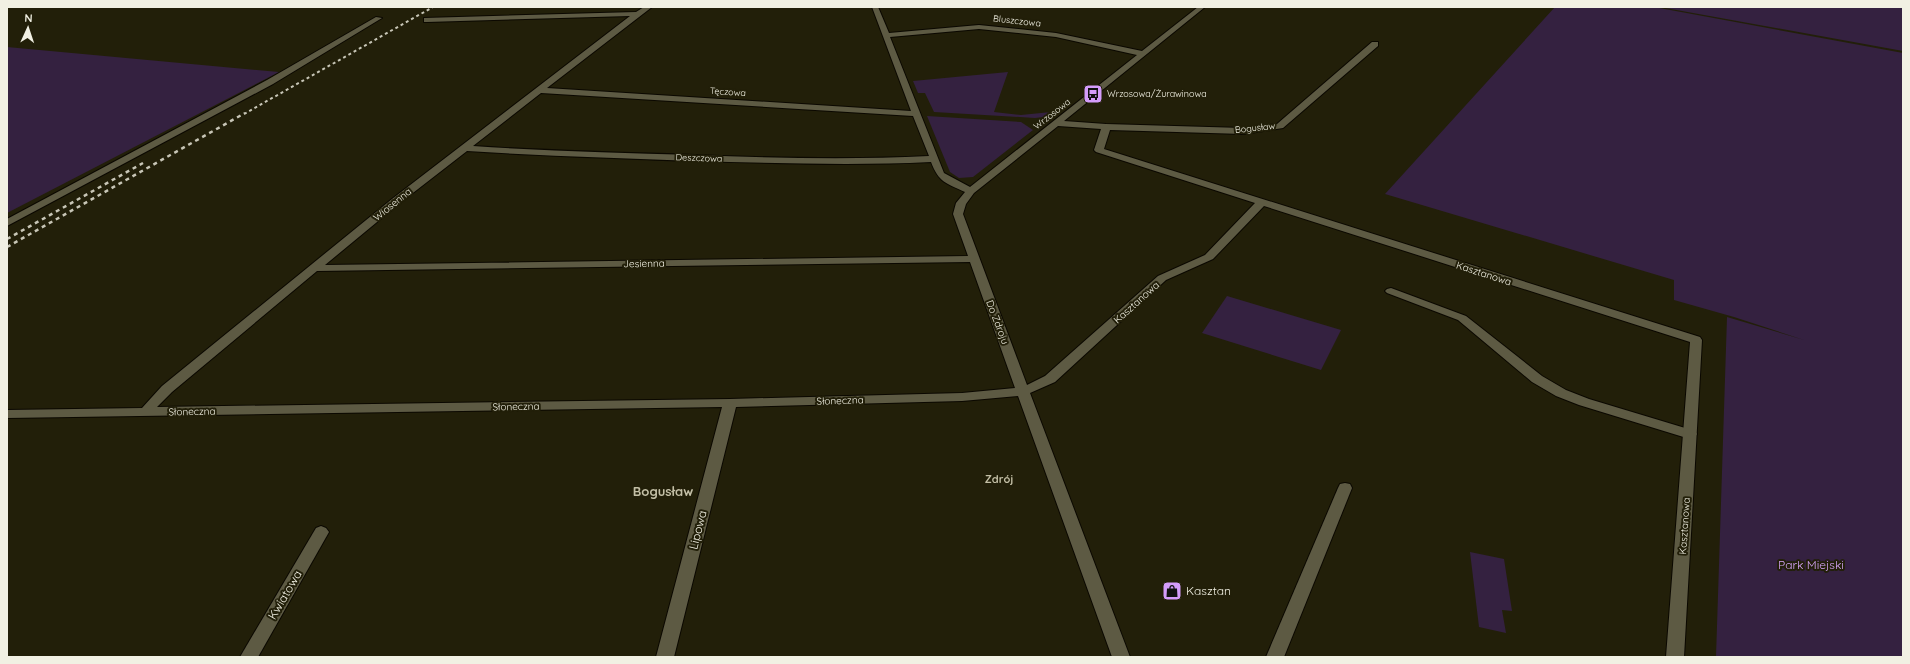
<svg xmlns="http://www.w3.org/2000/svg" width="1910" height="664" viewBox="0 0 1910 664" font-family="Quicksand,sans-serif">
	<style>
		.green { fill: #342140 }
		.lines { fill: none; stroke-linecap: round; stroke-linejoin: round }
		.lane-casing { stroke: #0b0800; stroke-width: 2 }
		.street-casing { stroke: #0b0800; stroke-width: 2 }
		.lane { fill: #5d5a43; fill-rule: evenodd }
		.street { fill: #5d5a43; fill-rule: evenodd }
		.rail-far1 { stroke: #c8c6b7; stroke-width: 2; stroke-dasharray: 3 3; stroke-linecap: butt }
		.rail { stroke: #c8c6b7; stroke-width: 2.5; stroke-dasharray: 4 4; stroke-linecap: butt }
		.labels { text-anchor: middle; stroke-width: 4; stroke-linejoin: round; paint-order: stroke }
		.far-street-label { font-size: 9px; fill: #f1f0e3; stroke: #221f09 }
		.far-poi-label { font-size: 9px; fill: #f1f0e3; stroke: #221f09; text-anchor: start }
		.street-label { font-size: 10px; fill: #f1f0e3; stroke: #221f09 }
		.neighbourhood-label { font-size: 11px; font-weight: bold; fill: #c3bfa6; stroke: #221f09 }
		.near-street-label { font-size: 12px; fill: #f1f0e3; stroke: #221f09 }
		.near-park-label { font-size: 12px; fill: #d8a6fc; stroke: #221f09 }
		.near-poi-label { font-size: 12px; fill: #f1f0e3; stroke: #221f09; text-anchor: start }
		.near-neighbourhood-label { font-size: 13px; font-weight: bold; fill: #c3bfa6; stroke: #221f09 }
	</style>
	<rect width="100%" height="100%" fill="#221f09"/>
	<g class="green">
		<path d="M 1555,7 L 1654,7 L 1903,53 L 1903,657 L 1716,657 L 1727,317 L 1804,340 L 1734,317 L 1674,300 L 1674,280 L 1385,194 Z"/>
		<path d="M 1660,7 L 1903,7 L 1903,51 Z"/>
		<path d="M 7,47 L 279,72 L 7,213 Z"/>
		<path d="M 1008,72 L 994,112 L 1021,115 L 1051,112 L 1044,117 L 1035,118 L 934,112 L 925,93 L 918,93 L 913,81 Z"/>
		<path d="M 927,116 L 1021,122 L 1033,130 L 973,177 L 959,178 L 950,172 Z"/>
		<path d="M 1227,296 L 1341,330 L 1321,370 L 1202,333 Z"/>
		<path d="M 1470,552 L 1504,559 L 1512,611 L 1502,610 L 1506,633 L 1479,627 Z"/>
	</g>
	<g class="lines">
		<g class="lane-casing">
			<g id="lane">
				<path d="M 376,17 L 382,18 L 273,84 L 7,226 L 7,219 L 267,80 Z"/>
				<path d="M 1391,288 L 1466,316 L 1542,376 L 1566,390 L 1589,399 L 1695,431 L 1697,434 L 1695,437 L 1690,439 L 1579,405 L 1556,396 L 1532,382 L 1458,320 L 1387,293 L 1385,291 L 1387,289 Z"/>
				<path d="M 1345,483 L 1350,484 L 1352,488 L 1284,657 L 1266,657 L 1338,488 L 1340,484 Z"/>
			</g>
		</g>
		<g class="street-casing">
			<g id="street">
				<path d="M 644,7 L 652,7 L 547,88 L 911,111 L 872,7 L 878,7 L 889,33 L 979,25 L 1056,33 L 1142,51 L 1198,7 L 1205,7 L 1064,121 L 1106,124 L 1243,128 L 1277,124 L 1372,42 L 1378,42 L 1378,46 L 1283,128 L 1243,134 L 1110,130 L 1104,149 L 1700,337 L 1702,340 L 1684,657 L 1666,657 L 1690,342 L 1264,206 L 1213,259 L 1166,280 L 1055,382 L 1030,393 L 1130,657 L 1112,657 L 1018,396 L 962,401 L 736,407 L 674,657 L 656,657 L 722,407 L 7,418 L 7,410 L 142,408 L 162,386 L 392,199 L 630,16 L 427,22 L 424,22 L 424,18 L 636,12 ZM 979,29 L 1056,37 L 1137,55 L 970,187 L 944,173 L 890,37 ZM 541,93 L 913,116 L 929,156 C 851,160 773,158 695,155 C 621,153 547,151 473,146 ZM 1058,126 L 1101,129 L 1094,150 L 1096,152 L 1255,203 L 1205,255 L 1158,276 L 1045,376 L 1027,385 L 963,214 L 966,204 L 974,193 ZM 467,151 C 542,156 618,158 694,161 C 773,163 852,166 931,162 C 939,183 946,183 965,192 L 956,203 L 953,214 L 968,256 L 325,265 L 400,203 ZM 970,262 L 1015,388 L 962,393 L 730,399 L 157,407 L 172,392 L 317,271 Z"/>
				<path d="M 321,526 L 326,528 L 329,532 L 258,657 L 240,657 L 316,528 Z"/>
			</g>
		</g>
		<use href="#lane" class="lane"/>
		<use href="#street" class="street"/>
		<path class="rail-far1" d="M 244,114 L 433,7"/>
		<g class="rail">
			<path d="M 7,239 L 143,163"/>
			<path d="M 7,247 L 245,113"/>
		</g>
	</g>
	<defs>
		<g id="bus-square" transform="scale(1)"><rect x="-9" y="-9" width="18" height="18" rx="4" fill="#d49cfb" stroke="#221f09"/><path d="M-5-6H5V4H4V6H2V4H-2V6H-4V4H-5ZM-3.5-4V0h7V-4ZM-3.5 1.2v1.5H-2V1.2ZM2 1.2v1.5H3.5V1.2Z" fill="#111"/></g>
		<g id="shop-square" transform="scale(1)"><rect x="-9" y="-9" width="18" height="18" rx="4" fill="#d49cfb" stroke="#221f09"/><path d="M-5-2.5h2.3a2.7 3.5 0 0 1 5.4 0H5L5.5 6h-11ZM-1.5-2.5h3a1.5 2.3 0 0 0-3 0Z" fill="#111"/></g>
	</defs>
	<g fill-rule="evenodd">
		<use href="#bus-square" x="1093" y="94"/>
		<use href="#shop-square" x="1172" y="591"/>
	</g>
	<g class="labels">
		<g class="far-street-label">
			<text transform="translate(1017 21) rotate(6)" y="3">Bluszczowa</text>
			<text transform="translate(728 92) rotate(4)" y="3">Tęczowa</text>
			<text transform="translate(1052 114) rotate(-38)" y="3">Wrzosowa</text>
			<text transform="translate(1255 128) rotate(-6)" y="3">Bogusław</text>
			<text transform="translate(699 158) rotate(2)" y="3">Deszczowa</text>
		</g>
		<g class="far-poi-label">
			<text x="1107" y="97">Wrzosowa/Żurawinowa</text>
		</g>
		<g class="street-label">
			<text transform="translate(392 204) rotate(-39)" y="4">Wiosenna</text>
			<text transform="translate(644 263) rotate(-1)" y="4">Jesienna</text>
			<text transform="translate(1484 273) rotate(18)" y="4">Kasztanowa</text>
			<text transform="translate(1136 302) rotate(-42)" y="4">Kasztanowa</text>
			<text transform="translate(998 322) rotate(69)" y="4">Do Zdroju</text>
			<text transform="translate(840 400) rotate(-2)" y="4">Słoneczna</text>
			<text transform="translate(516 406) rotate(-1)" y="4">Słoneczna</text>
			<text transform="translate(192 411) rotate(-1)" y="4">Słoneczna</text>
			<text transform="translate(1684 526) rotate(-86)" y="4">Kasztanowa</text>
		</g>
		<g class="neighbourhood-label">
			<text x="999" y="483">Zdrój</text>
		</g>
		<g class="near-street-label">
			<text transform="translate(698 530) rotate(-76)" y="4">Lipowa</text>
			<text transform="translate(285 595) rotate(-60)" y="4">Kwiatowa</text>
		</g>
		<g class="near-park-label">
			<text x="1811" y="569">Park Miejski</text>
		</g>
		<g class="near-poi-label">
			<text x="1186" y="595">Kasztan</text>
		</g>
		<g class="near-neighbourhood-label">
			<text x="663" y="496">Bogusław</text>
		</g>
	</g>
	<rect width="1910" height="664" fill="none" stroke="#f1f0e3" stroke-width="16"/>
	<g transform="translate(28 28) rotate(3)" stroke="#221f09" stroke-width="3" paint-order="stroke">
	<path d="M0-3L7 15L0 10L-7 15Z" fill="#f1f0e3"/>
	<text y="-6" font-size="11" font-weight="bold" text-anchor="middle" fill="#f1f0e3">N</text>
	</g>
</svg>
